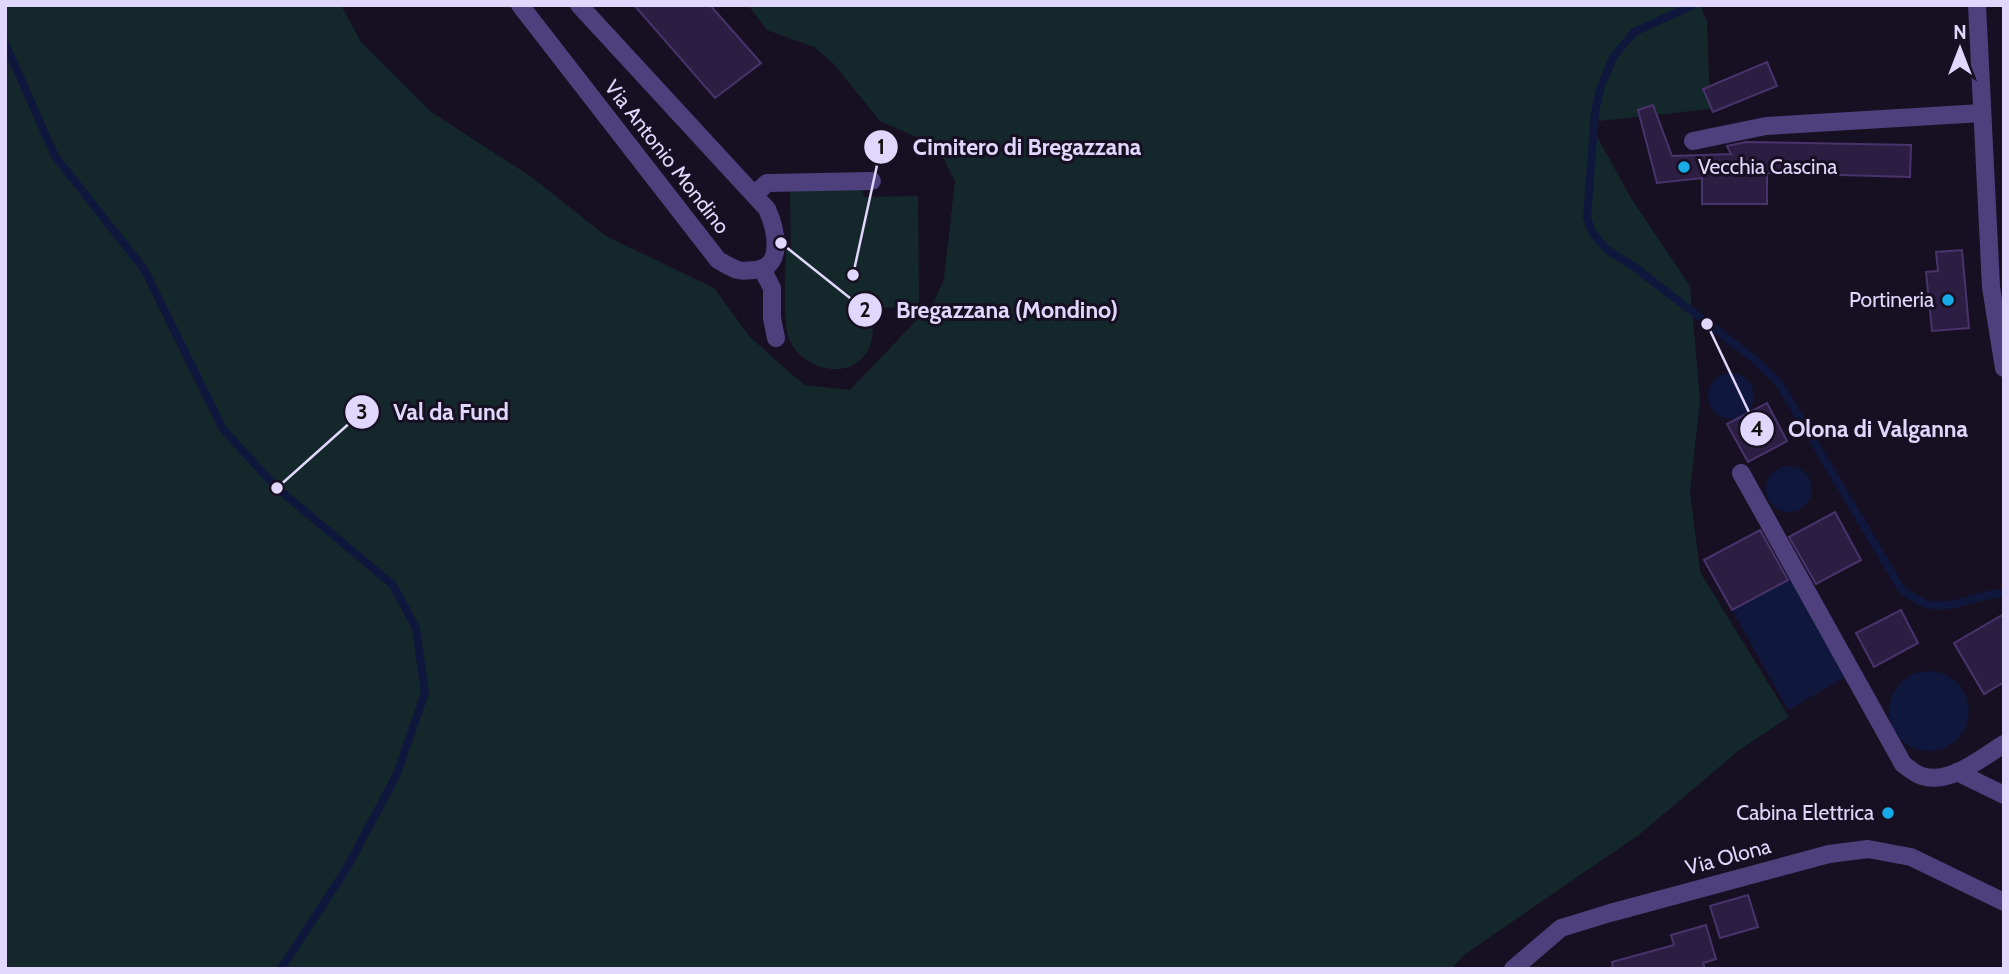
<svg xmlns="http://www.w3.org/2000/svg" width="2009" height="974" viewBox="0 0 2009 974" font-family="Cabin,sans-serif">
	<style>
		.green { fill: #14282c }
		.water { fill: #0f173d }
		.lines { fill: none; stroke-linecap: round; stroke-linejoin: round }
		.stream { stroke: #0f173d; stroke-width: 8 }
		.building { fill: #2c1e42; stroke: #49336c; stroke-width: 2 }
		.minor { stroke: #4e407d; stroke-width: 18 }
		.poi-dot { fill: #17abe7; stroke: #171023; stroke-width: 2.5 }
		.labels { text-anchor: middle; stroke-width: 6; stroke-linejoin: round; paint-order: stroke }
		.street-label { font-size: 21px; fill: #e1d6fb; stroke: #171023 }
		.poi-label { font-size: 21px; fill: #e1d6fb; stroke: #171023; text-anchor: end }
		.leader { fill: none; stroke: #e1d6fb; stroke-width: 2.5 }
		.callout-dot { fill: #e1d6fb; stroke: #171023; stroke-width: 2.5 }
		.mark-label { font-size: 21px; text-anchor: middle; font-weight: bold; fill: #111 }
		.callout-label { font-size: 23px; text-anchor: middle; font-weight: bold; fill: #e1d6fb; stroke: #171023; stroke-width: 6; stroke-linejoin: round; paint-order: stroke }
	</style>
	<rect width="100%" height="100%" fill="#171023"/>
	<g class="green">
		<path d="M 5,5 L 341,5 L 361,42 L 431,112 L 530,176 L 606,236 L 714,288 L 750,337 L 804,385 L 850,390 L 934,302 L 944,279 L 955,181 L 944,159 L 925,141 L 880,121 L 833,63 L 814,47 L 767,30 L 748,5 L 1700,5 L 1707,21 L 1710,109 L 1589,122 L 1631,198 L 1690,286 L 1700,400 L 1690,492 L 1700,572 L 1789,717 L 1738,751 L 1640,834 L 1465,954 L 1451,969 L 5,969 Z"/>
		<path d="M 862,188 L 864,197 L 918,196 L 919,307 L 873,308 C 873,320 874,334 870,345 C 857,382 805,373 790,341 C 782,323 786,271 786,250 L 791,249 L 790,191 Z"/>
	</g>
	<g class="water">
		<circle cx="1731" cy="396" r="23"/>
		<circle cx="1789" cy="489" r="23"/>
		<path d="M 1790,579 L 1847,676 L 1788,710 L 1732,610 Z"/>
		<circle cx="1929" cy="711" r="40"/>
	</g>
	<g class="lines">
		<g class="stream">
			<path d="M 1693,5 L 1634,32 L 1614,56 L 1601,86 L 1595,113 L 1587,218 L 1592,232 L 1606,249 L 1633,266 L 1753,358 L 1779,383 L 1902,590 C 1909,594 1919,602 1927,604 C 1951,611 1979,593 2004,593"/>
			<path d="M 5,43 L 55,156 L 144,269 L 223,429 L 277,488 L 393,585 L 416,628 L 425,693 L 397,774 L 348,866 L 281,969"/>
		</g>
	</g>
	<g class="building">
		<path d="M 634,5 L 710,5 L 761,63 L 715,98 Z"/>
		<path d="M 1767,62 L 1777,86 L 1713,112 L 1703,89 Z"/>
		<path d="M 1653,105 L 1672,156 L 1731,154 L 1727,146 L 1746,142 L 1911,145 L 1910,177 L 1767,173 L 1767,204 L 1702,204 L 1702,178 L 1657,183 L 1638,110 Z"/>
		<path d="M 1962,250 L 1969,328 L 1932,331 L 1926,272 L 1938,271 L 1936,252 Z"/>
		<path d="M 1767,403 L 1787,441 L 1748,462 L 1727,424 Z"/>
		<path d="M 1835,512 L 1861,560 L 1816,584 L 1789,537 Z"/>
		<path d="M 1760,530 L 1788,580 L 1732,610 L 1704,560 Z"/>
		<path d="M 1901,610 L 1918,643 L 1874,667 L 1856,633 Z"/>
		<path d="M 2004,614 L 2004,682 L 1984,694 L 1954,643 Z"/>
		<path d="M 1748,895 L 1758,927 L 1720,938 L 1710,906 Z"/>
		<path d="M 1706,925 L 1716,959 L 1703,963 L 1705,969 L 1613,969 L 1612,962 L 1674,945 L 1671,935 Z"/>
	</g>
	<g class="lines">
		<g class="minor">
			<path d="M 520,5 L 718,260 C 724,263 731,268 738,270 C 743,272 750,270 755,270 C 786,267 775,227 767,209 L 579,5"/>
			<path d="M 1977,5 L 1991,287 L 2004,368"/>
			<path d="M 1693,141 L 1766,126 L 1982,113"/>
			<path d="M 755,194 L 767,183 L 872,181"/>
			<path d="M 762,269 L 772,288 L 772,318 L 776,338"/>
			<path d="M 1741,473 L 1903,764 C 1908,768 1915,774 1922,776 C 1950,785 1981,758 2004,744"/>
			<path d="M 1957,772 L 2004,795"/>
			<path d="M 1513,969 L 1561,928 L 1610,913 L 1829,854 L 1868,849 L 1911,857 L 2004,902"/>
		</g>
	</g>
	<g class="poi-dot">
		<circle cx="1684" cy="167" r="7"/>
		<circle cx="1948" cy="300" r="7"/>
		<circle cx="1888" cy="813" r="7"/>
	</g>
	<g class="labels">
		<g class="street-label">
			<text transform="translate(667 157) rotate(52)" y="7">Via Antonio Mondino</text>
			<text transform="translate(1728 857) rotate(-15)" y="7">Via Olona</text>
		</g>
		<g class="poi-label">
			<text x="1698" y="174" text-anchor="start">Vecchia Cascina</text>
			<text x="1934" y="307">Portineria</text>
			<text x="1874" y="820">Cabina Elettrica</text>
		</g>
	</g>
	<path class="leader" d="M853 275L881 147M781 243L865 310M277 488L362 412M1707 324L1757 429"/>
	<g class="callout-dot">
		<circle cx="853" cy="275" r="7"/>
		<circle cx="781" cy="243" r="7"/>
		<circle cx="277" cy="488" r="7"/>
		<circle cx="1707" cy="324" r="7"/>
		<circle cx="881" cy="147" r="18"/>
		<circle cx="865" cy="310" r="18"/>
		<circle cx="362" cy="412" r="18"/>
		<circle cx="1757" cy="429" r="18"/>
	</g>
	<g class="mark-label">
		<text x="881" y="154">1</text>
		<text x="865" y="317">2</text>
		<text x="362" y="419">3</text>
		<text x="1757" y="436">4</text>
	</g>
	<g class="callout-label">
		<text x="1027" y="155">Cimitero di Bregazzana</text>
		<text x="1007" y="318">Bregazzana (Mondino)</text>
		<text x="451" y="420">Val da Fund</text>
		<text x="1878" y="437">Olona di Valganna</text>
	</g>
	<rect width="2009" height="974" fill="none" stroke="#e1d6fb" stroke-width="14"/>
	<g transform="translate(1960 49)" stroke="#171023" stroke-width="5" paint-order="stroke">
	<path d="M0-5L12 26L0 18L-12 26Z" fill="#e1d6fb"/>
	<text y="-10" font-size="19" font-weight="bold" text-anchor="middle" fill="#e1d6fb">N</text>
	</g>
</svg>
